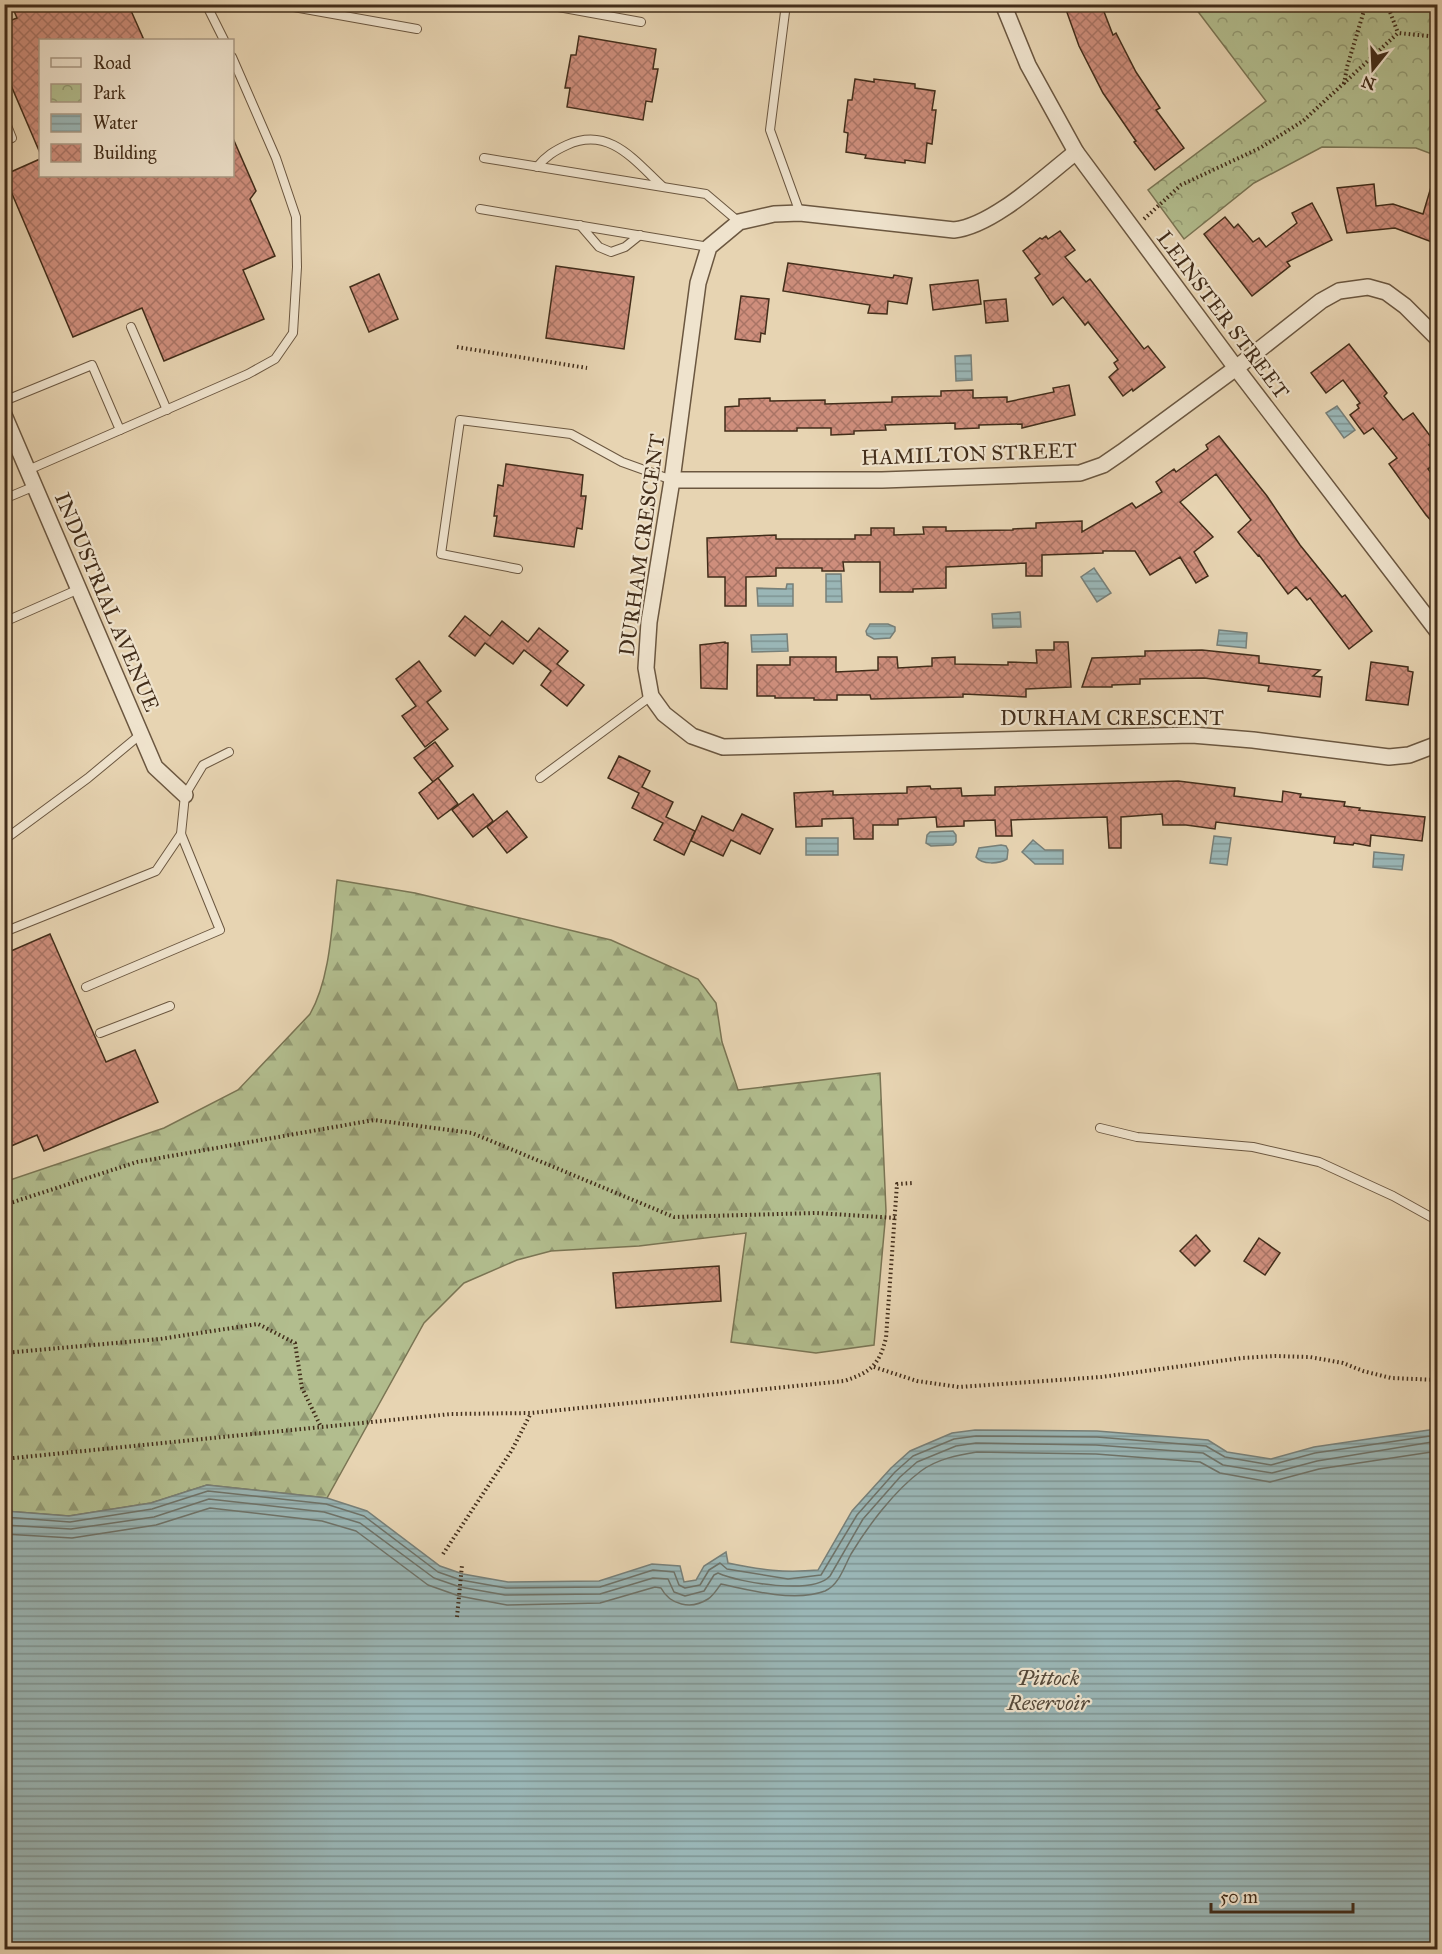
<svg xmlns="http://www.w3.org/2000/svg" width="1442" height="1954" viewBox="0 0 1442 1954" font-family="'IM FELL Great Primer',serif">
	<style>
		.forest { fill: url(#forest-firs); stroke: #7a7554; stroke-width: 1.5 }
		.park { fill: url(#park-crowns); stroke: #7a7554; stroke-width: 1.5 }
		.water { fill: url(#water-rules); stroke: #777f78; stroke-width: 1.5 }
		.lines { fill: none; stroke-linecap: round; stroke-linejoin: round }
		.shore { stroke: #6e7268; stroke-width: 1.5 }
		.building { fill: url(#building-cross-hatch); stroke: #422d1a; stroke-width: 1.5 }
		.service-casing { stroke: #6b5740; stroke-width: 10 }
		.minor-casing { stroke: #6b5740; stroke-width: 18 }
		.path { stroke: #422d1a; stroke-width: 4; stroke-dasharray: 1.5 3; stroke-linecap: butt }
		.service { stroke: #efe3cd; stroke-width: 8 }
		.minor { stroke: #efe3cd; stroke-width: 15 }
		.labels { text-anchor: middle; stroke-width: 4.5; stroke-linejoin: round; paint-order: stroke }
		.street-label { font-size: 21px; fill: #422d1a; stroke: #efe3cd }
		.water-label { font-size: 22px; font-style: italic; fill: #544839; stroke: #efe3cd }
	</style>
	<defs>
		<pattern id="forest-firs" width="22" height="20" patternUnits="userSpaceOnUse" patternTransform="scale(1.5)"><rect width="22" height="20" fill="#b2bd8e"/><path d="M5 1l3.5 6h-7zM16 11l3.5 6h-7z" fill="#929a73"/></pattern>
		<pattern id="park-crowns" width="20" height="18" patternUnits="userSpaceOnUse" patternTransform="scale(1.5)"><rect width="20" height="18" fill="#b2bd8e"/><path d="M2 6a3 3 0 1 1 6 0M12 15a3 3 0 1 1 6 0" fill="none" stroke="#929a73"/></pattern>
		<pattern id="water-rules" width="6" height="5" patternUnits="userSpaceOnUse" patternTransform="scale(1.5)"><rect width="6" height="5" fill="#9ab6b6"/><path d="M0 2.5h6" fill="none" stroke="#7f9493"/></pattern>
		<pattern id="building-cross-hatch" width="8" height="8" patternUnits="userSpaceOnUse" patternTransform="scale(1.5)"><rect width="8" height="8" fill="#ce8e7c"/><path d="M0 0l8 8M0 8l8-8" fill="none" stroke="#a97465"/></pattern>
	</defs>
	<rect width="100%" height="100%" fill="#e7d4b2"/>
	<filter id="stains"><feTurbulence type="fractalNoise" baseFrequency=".00333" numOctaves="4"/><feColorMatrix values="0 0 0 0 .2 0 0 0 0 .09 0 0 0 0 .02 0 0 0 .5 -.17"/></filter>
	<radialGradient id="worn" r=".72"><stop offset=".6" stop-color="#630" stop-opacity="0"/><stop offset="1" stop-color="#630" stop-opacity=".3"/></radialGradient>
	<path class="forest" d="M 337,880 L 415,893 L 611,940 L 698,979 L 716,1003 L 722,1042 L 738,1090 L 880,1073 L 886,1211 L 874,1345 L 816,1353 L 731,1342 L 746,1233 L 639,1246 L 551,1251 L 517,1260 L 464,1283 L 424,1323 L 327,1498 L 207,1485 L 151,1503 L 69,1516 L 5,1511 L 4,1182 L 164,1128 L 238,1090 L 310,1014 C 331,977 332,922 337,880 Z"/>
	<path class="park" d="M 1193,5 L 1437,5 L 1437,156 L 1416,148 L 1322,147 L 1254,183 L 1184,239 L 1148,190 L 1266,101 Z"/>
	<g class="water">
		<path d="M 971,355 L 972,380 L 956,381 L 955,356 Z"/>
		<path d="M 1337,406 L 1355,430 L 1344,438 L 1326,413 Z"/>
		<path d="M 1094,568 L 1111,593 L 1097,602 L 1081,577 Z"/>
		<path d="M 826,574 L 841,574 L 842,602 L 826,602 Z"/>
		<path d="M 787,584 L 793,584 L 793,606 L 758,606 L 757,588 L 786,589 Z"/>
		<path d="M 1020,612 L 1021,627 L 993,628 L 992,614 Z"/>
		<path d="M 870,624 L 888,624 L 895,627 L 895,631 L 890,638 L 874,639 L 867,635 L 866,631 Z"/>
		<path d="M 1219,630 L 1247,633 L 1246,648 L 1217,645 Z"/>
		<path d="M 787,634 L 788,651 L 752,652 L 751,635 Z"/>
		<path d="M 953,831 L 956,835 L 956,842 L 953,845 L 931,846 L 926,843 L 927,835 L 930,832 Z"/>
		<path d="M 1214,836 L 1231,838 L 1227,865 L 1210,863 Z"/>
		<rect x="806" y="838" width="32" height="17"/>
		<path d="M 1033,840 L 1045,850 L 1063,850 L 1063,864 L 1035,864 L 1022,852 Z"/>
		<path d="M 1001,845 L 1006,846 L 1008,850 L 1007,859 C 999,864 982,865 976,857 L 979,848 Z"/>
		<path d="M 1374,852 L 1404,855 L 1402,870 L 1373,867 Z"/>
		<path d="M 1437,1427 L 1437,1949 L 5,1949 L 5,1511 L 69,1516 L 151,1503 L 207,1485 L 327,1498 L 367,1511 L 440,1566 L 463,1574 L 508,1582 L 599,1581 L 652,1564 L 680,1566 L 684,1582 L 696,1580 L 704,1566 L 726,1552 L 728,1563 C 761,1570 783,1573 818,1570 L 852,1511 L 891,1468 L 910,1451 L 952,1433 L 975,1430 L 1097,1431 L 1208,1440 L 1227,1452 L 1271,1459 L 1314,1447 L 1429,1430 Z"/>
	</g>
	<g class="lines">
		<g class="shore">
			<path d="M 4,1517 L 70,1522 L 152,1509 L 208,1491 L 326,1504 L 364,1516 L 438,1572 L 461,1580 L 506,1588 L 600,1587 L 653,1570 L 674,1572 L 679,1585 L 685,1588 L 700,1585 L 709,1570 L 720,1563 L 727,1569 L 788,1579 L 821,1575 L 857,1515 L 895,1472 L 913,1456 L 954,1439 L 976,1436 L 1097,1437 L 1206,1446 L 1225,1457 L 1271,1465 L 1315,1453 L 1430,1436 L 1438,1433"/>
			<path d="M 4,1525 L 71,1529 L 154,1517 L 209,1499 L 324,1512 L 360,1523 L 434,1578 L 460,1587 L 505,1595 L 600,1594 L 653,1578 L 668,1579 L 674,1592 L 685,1596 L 704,1591 L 714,1575 L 718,1573 C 740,1583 813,1595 830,1576 L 863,1519 L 900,1477 L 917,1462 L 956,1446 L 976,1443 L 1096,1445 L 1203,1453 L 1223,1465 L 1272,1473 L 1317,1461 L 1438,1441"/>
			<path d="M 4,1534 L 72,1538 L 156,1525 L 210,1508 L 322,1521 L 356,1531 L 428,1585 L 459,1596 L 507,1605 L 600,1603 L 655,1587 L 661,1588 C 670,1605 691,1610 708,1599 C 714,1595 717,1589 721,1584 C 751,1591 796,1602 825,1591 C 839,1585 844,1567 851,1554 C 868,1526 894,1491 921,1471 C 937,1459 958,1455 977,1452 L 1096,1454 L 1200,1462 L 1220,1473 L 1270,1482 L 1319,1469 L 1438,1451"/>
		</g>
	</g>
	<g class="building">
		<path d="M 11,4 L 128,4 L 144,40 L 40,40 L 40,153 L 4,69 L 4,23 L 17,18 Z"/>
		<path d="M 1064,4 L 1101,4 L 1113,35 L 1116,33 L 1136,72 L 1160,108 L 1156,110 L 1184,148 L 1155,170 L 1134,142 L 1136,141 L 1103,93 L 1079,46 Z"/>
		<path d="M 579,36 L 656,49 L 653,69 L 658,69 L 652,102 L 646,101 L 643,120 L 567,107 L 570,88 L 565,88 L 571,55 L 576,55 Z"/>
		<path d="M 855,79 L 874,82 L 874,79 L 915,84 L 915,88 L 935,91 L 932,110 L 936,110 L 932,144 L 927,143 L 925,163 L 905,160 L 905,163 L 865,158 L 866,155 L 846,152 L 848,133 L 844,132 L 848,100 L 852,100 Z"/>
		<path d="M 232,136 L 256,191 L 250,199 L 275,256 L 243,270 L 264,319 L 164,361 L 142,308 L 73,337 L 4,175 L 40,159 L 40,176 L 232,176 Z"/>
		<path d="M 1434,177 L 1437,178 L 1437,244 L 1395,228 L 1347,233 L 1337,188 L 1374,184 L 1376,206 L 1393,204 L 1423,214 Z"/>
		<path d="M 1312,203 L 1332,240 L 1287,262 L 1290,266 L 1252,296 L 1204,234 L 1225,217 L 1234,228 L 1238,224 L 1253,242 L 1259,238 L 1266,247 L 1297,223 L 1292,213 Z"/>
		<path d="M 1060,231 L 1075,250 L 1065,257 L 1086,282 L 1090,279 L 1144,349 L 1148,346 L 1165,367 L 1133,391 L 1132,389 L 1123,396 L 1109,377 L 1118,369 L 1114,363 L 1118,360 L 1088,322 L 1085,325 L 1063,297 L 1053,305 L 1035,278 L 1040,274 L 1023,251 L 1040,238 L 1042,239 L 1046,236 L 1048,239 Z"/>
		<path d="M 788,263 L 893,278 L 894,275 L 912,278 L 907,304 L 888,301 L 887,314 L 868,313 L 870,305 L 783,291 Z"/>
		<path d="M 556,266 L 634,277 L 624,349 L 546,338 Z"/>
		<path d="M 379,274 L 398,319 L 369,332 L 350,287 Z"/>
		<path d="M 978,280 L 981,304 L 933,310 L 930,285 Z"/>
		<path d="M 741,296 L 769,299 L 765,334 L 761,333 L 760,342 L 735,339 Z"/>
		<path d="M 1006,299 L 1008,321 L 986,323 L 984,301 Z"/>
		<path d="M 1349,344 L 1387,393 L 1384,396 L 1403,420 L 1413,413 L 1434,441 L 1429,445 L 1437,456 L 1437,462 L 1428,469 L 1437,481 L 1437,527 L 1426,515 L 1389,464 L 1397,458 L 1373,428 L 1364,434 L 1350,415 L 1359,408 L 1357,405 L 1360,403 L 1343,380 L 1326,393 L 1311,373 Z"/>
		<path d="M 1069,385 L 1075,415 L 1022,428 L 1022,424 L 979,425 L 979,428 L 955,429 L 955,423 L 885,425 L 886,430 L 854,431 L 854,434 L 831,435 L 831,428 L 797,428 L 797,431 L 725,431 L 725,407 L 739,406 L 739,399 L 770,398 L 770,401 L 825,400 L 825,404 L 892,402 L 892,397 L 941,396 L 941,391 L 973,390 L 973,398 L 1007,397 L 1007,402 L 1054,392 L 1053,388 Z"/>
		<path d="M 1219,436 L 1267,496 L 1300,545 L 1342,597 L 1345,595 L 1372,631 L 1349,649 L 1310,598 L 1307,600 L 1296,587 L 1288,594 L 1259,555 L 1258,556 L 1238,532 L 1251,520 L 1216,474 L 1180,502 L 1213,537 L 1194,552 L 1208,576 L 1196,583 L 1180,557 L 1150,575 L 1135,551 L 1103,551 L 1103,553 L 1042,555 L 1042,576 L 1026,576 L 1026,563 L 946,567 L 946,588 L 913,589 L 913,592 L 880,592 L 880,562 L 843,562 L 844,571 L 822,571 L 822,568 L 776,568 L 776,576 L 746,577 L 746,606 L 725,606 L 725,577 L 708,577 L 707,538 L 776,535 L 776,539 L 855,539 L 855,535 L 871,535 L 871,528 L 894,528 L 894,535 L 924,534 L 923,527 L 946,527 L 946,531 L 1013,530 L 1013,529 L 1036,528 L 1036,523 L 1082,521 L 1082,532 L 1132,503 L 1136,508 L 1162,492 L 1156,482 L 1174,469 L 1176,472 L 1208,449 L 1206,445 Z"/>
		<path d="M 506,464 L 583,475 L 581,496 L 586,496 L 582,529 L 577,528 L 574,547 L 494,536 L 497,516 L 494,516 L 498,485 L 503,486 Z"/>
		<path d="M 465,616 L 490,636 L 502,621 L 528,642 L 539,628 L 568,651 L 557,664 L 584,685 L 567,706 L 541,685 L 551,671 L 524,650 L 513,664 L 485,643 L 475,656 L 449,636 Z"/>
		<path d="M 725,642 L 725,643 L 728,643 L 727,689 L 701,688 L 700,645 Z"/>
		<path d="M 1054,642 L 1068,642 L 1071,687 L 1026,689 L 1026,697 L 963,694 L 963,697 L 871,699 L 870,695 L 837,695 L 837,700 L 814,700 L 814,698 L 775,698 L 775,696 L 757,696 L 757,665 L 790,665 L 790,657 L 836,657 L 836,672 L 878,670 L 878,657 L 897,657 L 898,668 L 932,666 L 932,658 L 955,657 L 955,664 L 1008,665 L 1008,662 L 1037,663 L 1036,650 L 1054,650 Z"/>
		<path d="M 1202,650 L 1259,656 L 1259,663 L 1320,670 L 1313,676 L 1322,677 L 1320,697 L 1268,691 L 1269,686 L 1204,678 L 1140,679 L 1140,684 L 1112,685 L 1112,687 L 1082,687 L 1092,658 L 1145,656 L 1145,651 Z"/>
		<path d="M 419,661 L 441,691 L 427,702 L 448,729 L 425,747 L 402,716 L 416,706 L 396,679 Z"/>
		<path d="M 1371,662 L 1408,667 L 1408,671 L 1413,672 L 1408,705 L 1366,700 Z"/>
		<path d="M 435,742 L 453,766 L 433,782 L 414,758 Z"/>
		<path d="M 619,756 L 650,771 L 642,787 L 673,802 L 666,817 L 695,831 L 684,855 L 654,840 L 663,823 L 632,808 L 639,793 L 608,778 Z"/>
		<path d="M 438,778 L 458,804 L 438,819 L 419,793 Z"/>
		<path d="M 1178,781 L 1235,788 L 1234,796 L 1282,802 L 1283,791 L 1301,794 L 1300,797 L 1345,802 L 1344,806 L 1360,808 L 1359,810 L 1425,817 L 1422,841 L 1371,835 L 1370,846 L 1354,843 L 1353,845 L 1334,843 L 1335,837 L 1216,822 L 1215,829 L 1186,825 L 1163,825 L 1162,814 L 1121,817 L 1121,848 L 1109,848 L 1107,817 L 1011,820 L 1012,836 L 996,836 L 995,820 L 964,821 L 964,826 L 937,827 L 936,817 L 898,819 L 898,825 L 873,825 L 873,839 L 854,839 L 853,818 L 822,819 L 822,826 L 796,827 L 794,793 L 833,791 L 833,795 L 907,793 L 907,787 L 930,786 L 931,789 L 961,788 L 962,796 L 995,795 L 995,787 Z"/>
		<path d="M 473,794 L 493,821 L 473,837 L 452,810 Z"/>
		<path d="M 507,811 L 527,837 L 507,853 L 487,827 Z"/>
		<path d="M 742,814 L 773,829 L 760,854 L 731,840 L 723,856 L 691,841 L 702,816 L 733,831 Z"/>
		<path d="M 50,934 L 106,1062 L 135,1050 L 158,1102 L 44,1151 L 37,1135 L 4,1149 L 4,954 Z"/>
		<path d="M 1196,1235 L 1210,1251 L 1195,1266 L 1180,1251 Z"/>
		<path d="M 1259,1238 L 1280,1253 L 1265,1275 L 1244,1261 Z"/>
		<path d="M 719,1266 L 721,1301 L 616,1308 L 613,1273 Z"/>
	</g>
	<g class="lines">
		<g class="service-casing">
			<g id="service">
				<path d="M 206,4 L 224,40"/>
				<path d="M 277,4 L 417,29"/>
				<path d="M 542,4 L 641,22"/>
				<path d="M 786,4 L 770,130 L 800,213"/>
				<path d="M 924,4 L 941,7 L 946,4"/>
				<path d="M 4,118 L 12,138 L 4,141"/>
				<path d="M 484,158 L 706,194 L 739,222"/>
				<path d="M 537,167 C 546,156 554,151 567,145 C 609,126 634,160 662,186"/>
				<path d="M 480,209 L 709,247"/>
				<path d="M 580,225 L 599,247 L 611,252 L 625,247 L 640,235"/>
				<path d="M 131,327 L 167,410"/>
				<path d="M 4,401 L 92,365 L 120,430 L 28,470"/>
				<path d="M 120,430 L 248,374 L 275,359 L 293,333 L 297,267 L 296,217 L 276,158 L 232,57"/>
				<path d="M 4,499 L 35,486"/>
				<path d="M 518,569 L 441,554 L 460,420 L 571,434 L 622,462 L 672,480"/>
				<path d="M 4,622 L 79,589"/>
				<path d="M 540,778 L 651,696"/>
				<path d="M 4,840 L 88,778 L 141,734"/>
				<path d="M 4,932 L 156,871 L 181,834"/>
				<path d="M 86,987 L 220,930 L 181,834 L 185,795 L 203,765 L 229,752"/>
				<path d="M 100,1033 L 170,1006"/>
				<path d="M 1100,1128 L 1137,1137 L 1253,1147 L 1319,1162 L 1393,1196 L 1438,1221"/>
			</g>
		</g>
		<g class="minor-casing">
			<g id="minor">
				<path d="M 1003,4 L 1028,65 L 1076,152 L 1236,368 L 1438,632"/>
				<path d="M 1076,152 C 1044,177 993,226 954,230 L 800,213 L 774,214 L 739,222 L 709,247 L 698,283 L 672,480 L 649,622 L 646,668 L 651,696 L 664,714 L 692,736 L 723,747 L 1192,735 L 1253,740 L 1389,757 L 1409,755 L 1438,744"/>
				<path d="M 4,415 L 155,767 L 185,795"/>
				<path d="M 672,480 L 882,480 L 1080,473 L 1103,465 L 1122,452 L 1236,368 L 1321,301 L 1339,291 L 1368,287 L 1386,292 L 1405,306 L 1438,339"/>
			</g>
		</g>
		<g class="path">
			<path d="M 1387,4 L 1398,33"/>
			<path d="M 1344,84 L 1347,67 L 1366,4"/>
			<path d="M 1144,219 L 1181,185 L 1260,148 L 1303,121 L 1398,33 L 1438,37"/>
			<path d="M 457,347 L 587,368"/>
			<path d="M 4,1205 L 137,1162 L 374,1120 L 472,1133 L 674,1217 L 816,1213 L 896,1218"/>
			<path d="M 4,1353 L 160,1339 L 258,1324 L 295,1343 L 302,1388 L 321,1427"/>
			<path d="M 874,1367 L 917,1381 L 959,1387 L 1101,1377 L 1242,1358 L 1275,1356 L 1310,1357 L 1343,1363 L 1363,1371 L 1391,1378 L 1438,1380"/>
			<path d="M 4,1459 L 451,1414 L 531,1413 L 844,1381 C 871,1372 879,1365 886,1338 L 897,1184 L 913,1183"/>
			<path d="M 443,1554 L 512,1450 L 531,1413"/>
			<path d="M 457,1617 L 462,1565"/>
		</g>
		<use href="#service" class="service"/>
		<use href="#minor" class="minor"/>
	</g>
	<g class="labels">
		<g class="street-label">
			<text transform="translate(1223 315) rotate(53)" y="7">LEINSTER STREET</text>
			<text transform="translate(969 454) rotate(-2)" y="7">HAMILTON STREET</text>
			<text transform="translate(642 545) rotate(-82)" y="7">DURHAM CRESCENT</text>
			<text transform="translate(107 602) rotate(67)" y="7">INDUSTRIAL AVENUE</text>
			<text x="1112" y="725">DURHAM CRESCENT</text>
		</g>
		<g class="water-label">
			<text x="1048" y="1685">Pittock<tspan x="1048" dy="25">Reservoir</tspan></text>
		</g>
	</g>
	<rect width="1442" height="1954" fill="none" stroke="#e7d4b2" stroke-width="24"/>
	<rect x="6" y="6" width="1430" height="1942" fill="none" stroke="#422d1a" stroke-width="3"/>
	<rect x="12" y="12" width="1418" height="1930" fill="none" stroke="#422d1a" stroke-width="1.5"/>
	<rect x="39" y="39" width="195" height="138" fill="#efe3cd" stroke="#aa9a85" stroke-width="1.5"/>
	<rect x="51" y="58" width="30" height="9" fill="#efe3cd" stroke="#aa9a85" stroke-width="1.5"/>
	<text x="93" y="69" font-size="18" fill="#422d1a">Road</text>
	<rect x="51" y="84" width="30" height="18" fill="url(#park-crowns)" stroke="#aa9a85" stroke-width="1.5"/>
	<text x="93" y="99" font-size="18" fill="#422d1a">Park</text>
	<rect x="51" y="114" width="30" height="18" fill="url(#water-rules)" stroke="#aa9a85" stroke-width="1.5"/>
	<text x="93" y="129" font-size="18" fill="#422d1a">Water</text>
	<rect x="51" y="144" width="30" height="18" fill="url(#building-cross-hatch)" stroke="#aa9a85" stroke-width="1.5"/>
	<text x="93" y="159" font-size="18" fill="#422d1a">Building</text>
	<g transform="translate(1373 69) rotate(198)" stroke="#efe3cd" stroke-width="4.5" paint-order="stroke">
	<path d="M0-4.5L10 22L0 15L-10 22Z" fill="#422d1a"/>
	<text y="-9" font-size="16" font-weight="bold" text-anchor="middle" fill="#422d1a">N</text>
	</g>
	<path d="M1211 1903v9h142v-9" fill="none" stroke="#422d1a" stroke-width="3"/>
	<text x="1220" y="1903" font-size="18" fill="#422d1a" stroke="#efe3cd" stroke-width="4.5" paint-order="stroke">50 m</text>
	<rect width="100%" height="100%" filter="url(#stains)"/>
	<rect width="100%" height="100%" fill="url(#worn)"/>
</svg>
